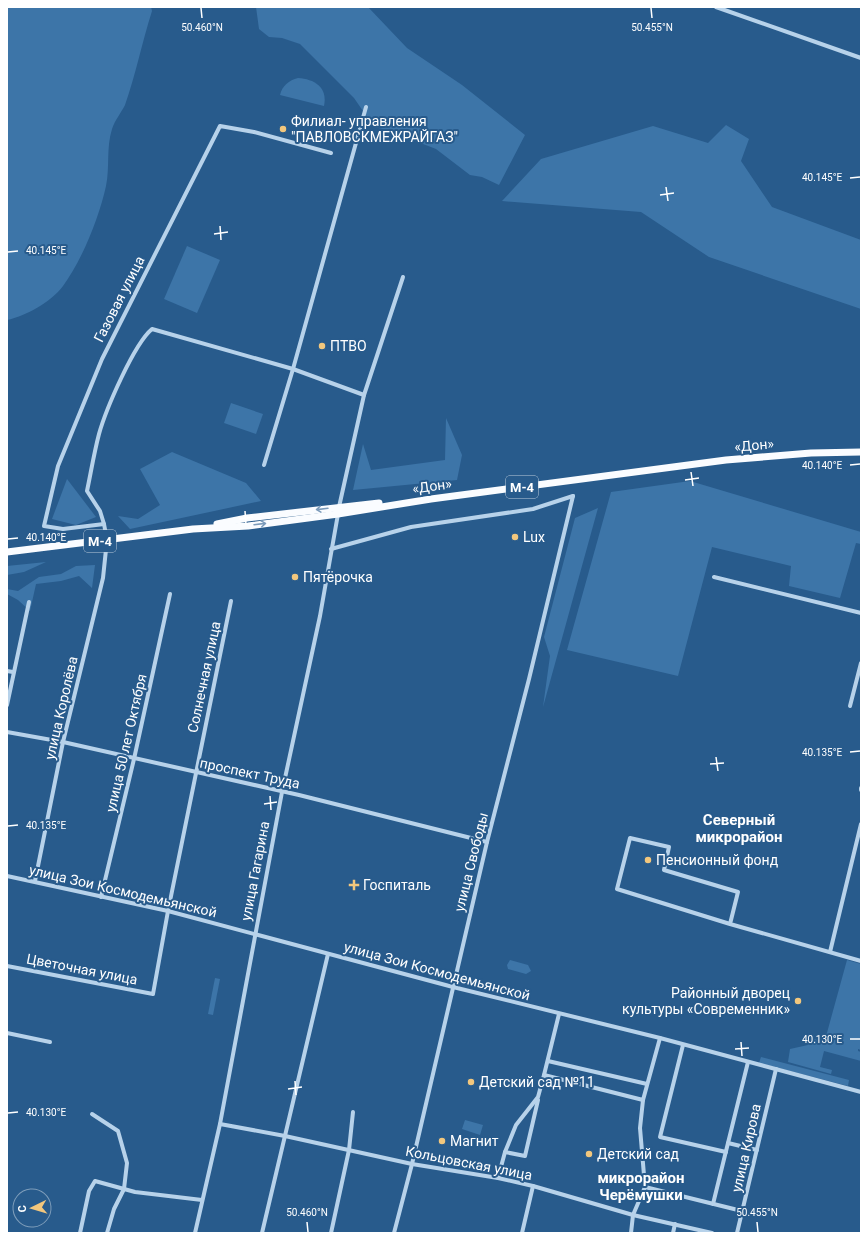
<svg xmlns="http://www.w3.org/2000/svg" width="868" height="1240" viewBox="0 0 868 1240" font-family="Roboto,sans-serif">
	<style>
		.green { fill: #3d75a8 }
		.lines { fill: none; stroke-linecap: round; stroke-linejoin: round }
		.street { stroke: #b7d2ea; stroke-width: 4 }
		.primary { stroke: #fafcff; stroke-width: 7 }
		.oneway { stroke: #7c9bba }
		.ticks { fill: none; stroke: #fff; stroke-width: 1.5 }
		.poi-dot { fill: #f2c77d; stroke: #285b8c; stroke-width: 1.5 }
		.labels { text-anchor: middle; stroke-width: 4; stroke-linejoin: round; paint-order: stroke }
		.shield { fill: #285b8c; stroke: #becedc; stroke-width: 1 }
		.shield-label { font-size: 13px; font-weight: bold; fill: #fff }
		.poi-label { font-size: 14px; fill: #fff; stroke: #285b8c; text-anchor: start }
		.street-label { font-size: 14px; fill: #fff; stroke: #285b8c }
		.neighbourhood-label { font-size: 15px; font-weight: bold; fill: #fff; stroke: #285b8c }
		.ticks-label { font-size: 10px; text-anchor: middle; fill: #fff; stroke: #285b8c; stroke-width: 4; stroke-linejoin: round; paint-order: stroke }
	</style>
	<rect width="100%" height="100%" fill="#285b8c"/>
	<g class="green">
		<path d="M 7,7 L 151,7 L 152,11 C 142,42 136,74 125,105 C 121,113 115,120 112,129 C 106,148 110,167 106,186 C 99,218 82,260 63,286 C 51,302 26,316 7,320 Z"/>
		<path d="M 256,7 L 368,7 L 407,48 L 462,85 L 525,135 L 499,185 L 482,177 L 470,175 L 436,149 L 387,130 L 374,127 L 354,98 L 300,44 L 282,38 L 269,37 L 259,29 Z"/>
		<path d="M 298,78 C 314,79 328,87 324,106 L 280,95 C 282,86 289,80 298,78 Z"/>
		<path d="M 726,125 L 749,139 L 741,161 L 772,207 L 861,240 L 861,309 L 709,257 L 641,212 L 502,201 L 541,159 L 653,126 L 708,143 Z"/>
		<path d="M 187,246 L 220,260 L 197,313 L 164,299 Z"/>
		<path d="M 231,403 L 263,414 L 256,434 L 224,423 Z"/>
		<path d="M 446,418 L 462,455 L 457,480 L 353,490 L 363,444 L 371,470 L 445,460 Z"/>
		<path d="M 172,452 L 246,483 L 261,501 L 130,529 L 118,516 L 138,519 L 160,505 L 140,469 Z"/>
		<path d="M 67,479 L 96,517 L 76,525 L 52,519 Z"/>
		<path d="M 690,481 L 861,532 L 861,544 L 856,543 L 840,598 L 789,586 L 791,566 L 712,547 L 678,676 L 567,650 L 611,492 Z"/>
		<path d="M 598,508 L 543,707 L 550,656 L 544,637 L 575,518 Z"/>
		<path d="M 46,562 L 24,572 L 7,575 L 7,566 Z"/>
		<path d="M 95,565 L 92,588 L 79,576 L 61,581 L 36,584 L 30,611 L 18,600 L 7,594 L 7,589 L 18,591 L 39,577 L 61,574 L 76,566 Z"/>
		<path d="M 510,960 L 528,965 L 531,971 L 526,974 L 508,969 L 507,965 Z"/>
		<path d="M 847,960 L 861,964 L 861,1050 L 858,1049 L 858,1051 L 861,1052 L 861,1061 L 824,1051 L 820,1067 L 832,1070 L 831,1074 L 788,1062 L 790,1049 L 808,1045 L 810,1038 L 822,1041 L 825,1040 Z"/>
		<path d="M 215,978 L 220,979 L 213,1015 L 208,1014 Z"/>
		<path d="M 761,1057 L 849,1080 L 848,1086 L 759,1063 Z"/>
		<path d="M 465,1120 L 483,1125 L 480,1135 L 462,1129 Z"/>
	</g>
	<g class="lines">
		<g class="street">
			<path d="M 716,7 L 861,58"/>
			<path d="M 264,465 L 293,369 L 366,107"/>
			<path d="M 339,507 L 364,395 L 403,277"/>
			<path d="M 104,524 L 100,511 L 87,491 C 91,472 94,453 99,434 C 106,409 134,344 152,329 L 293,369 L 364,395"/>
			<path d="M 331,549 L 411,527 L 533,509 L 573,496"/>
			<path d="M 714,577 L 861,613"/>
			<path d="M 7,671 L 13,672"/>
			<path d="M 7,705 L 29,602"/>
			<path d="M 850,706 L 861,663"/>
			<path d="M 7,732 L 63,742 L 299,795 L 487,842"/>
			<path d="M 861,788 L 861,790"/>
			<path d="M 7,876 L 168,911 L 453,987 L 660,1038 L 861,1092"/>
			<path d="M 35,881 L 63,742 L 103,578 L 107,540 L 104,524 L 63,529 L 44,526 L 58,466 L 102,359 L 220,126 L 254,132 L 331,153"/>
			<path d="M 101,897 L 134,759 L 170,594"/>
			<path d="M 730,924 L 738,892 L 664,870 L 669,847 L 630,838 L 617,889 L 730,924 L 861,961"/>
			<path d="M 830,952 L 861,824"/>
			<path d="M 7,966 L 153,994 L 168,911 L 231,601"/>
			<path d="M 559,1014 L 544,1075 L 643,1100 L 660,1038"/>
			<path d="M 7,1033 L 50,1042"/>
			<path d="M 683,1045 L 660,1137 L 726,1152"/>
			<path d="M 548,1061 L 647,1084"/>
			<path d="M 748,1062 L 728,1143 L 757,1150"/>
			<path d="M 643,1100 L 640,1128 L 645,1187"/>
			<path d="M 92,1114 L 118,1131 L 127,1163 L 124,1189 L 114,1209 L 107,1233"/>
			<path d="M 220,1124 L 285,1136 L 412,1164 L 498,1178 L 533,1186 L 633,1215 L 712,1233"/>
			<path d="M 505,1152 L 525,1156 L 538,1100"/>
			<path d="M 498,1178 L 505,1152 L 516,1125 L 538,1097 L 544,1075"/>
			<path d="M 713,1204 L 728,1143"/>
			<path d="M 80,1233 L 89,1191 L 95,1181 L 135,1192 L 202,1200"/>
			<path d="M 195,1233 L 220,1124 L 282,792 L 320,616 L 338,514"/>
			<path d="M 262,1233 L 328,954"/>
			<path d="M 331,1233 L 349,1150 L 353,1112"/>
			<path d="M 394,1233 L 412,1164 L 487,842 L 529,679 L 573,496"/>
			<path d="M 522,1233 L 533,1186"/>
			<path d="M 631,1233 L 633,1215 L 645,1187 L 742,1211"/>
			<path d="M 673,1233 L 675,1224"/>
			<path d="M 737,1233 L 776,1069"/>
		</g>
		<g class="primary">
			<path d="M 217,524 L 247,518 L 379,503"/>
			<path d="M 7,552 L 193,529 L 248,526 L 338,514 L 431,499 L 726,460 L 811,453 L 861,452"/>
		</g>
	</g>
	<defs><path id="oneway-shaft" d="M-6 0H5M1.5-3L5.5 0L1.5 3" fill="none" stroke-width="1.6" stroke-linecap="round" stroke-linejoin="round"/></defs>
	<g class="oneway">
		<use href="#oneway-shaft" transform="translate(322 509) rotate(173)"/>
		<use href="#oneway-shaft" transform="translate(260 524) rotate(-7)"/>
	</g>
	<path class="ticks" d="M 201,8 L 202,18M 651,8 L 652,18M 850,178 L 860,177M 666,187 L 668,201M 660,195 L 674,193M 220,226 L 221,240M 214,234 L 228,232M 8,252 L 18,251M 850,465 L 860,464M 691,472 L 693,486M 685,480 L 699,478M 245,511 L 246,525M 239,519 L 253,517M 8,539 L 18,538M 850,752 L 860,751M 716,757 L 718,771M 710,764 L 724,763M 270,796 L 271,810M 264,804 L 277,802M 8,826 L 18,825M 850,1039 L 860,1039M 741,1042 L 742,1056M 735,1049 L 749,1048M 295,1081 L 296,1095M 288,1089 L 302,1087M 8,1113 L 18,1112M 307,1222 L 308,1232M 757,1222 L 758,1232"/>
	<g class="poi-dot">
		<circle cx="283" cy="129" r="4"/>
		<circle cx="322" cy="346" r="4"/>
		<circle cx="515" cy="537" r="4"/>
		<circle cx="295" cy="577" r="4"/>
		<circle cx="648" cy="860" r="4"/>
		<path d="M352 879h4v4h4v4h-4v4h-4v-4h-4v-4h4z"/>
		<circle cx="798" cy="1001" r="4"/>
		<circle cx="471" cy="1082" r="4"/>
		<circle cx="442" cy="1141" r="4"/>
		<circle cx="589" cy="1154" r="4"/>
	</g>
	<g class="labels">
		<g class="shield">
			<rect x="506" y="476" width="32" height="22" rx="3"/>
			<rect x="84" y="530" width="32" height="22" rx="3"/>
		</g>
		<g class="shield-label">
			<text x="522" y="492">М-4</text>
			<text x="100" y="546">М-4</text>
		</g>
		<g class="poi-label">
			<text x="291" y="126">Филиал- управления<tspan x="291" dy="16">"ПАВЛОВСКМЕЖРАЙГАЗ"</tspan></text>
			<text x="330" y="351">ПТВО</text>
			<text x="523" y="542">Lux</text>
			<text x="303" y="582">Пятёрочка</text>
			<text x="656" y="865">Пенсионный фонд</text>
			<text x="363" y="890">Госпиталь</text>
			<text x="790" y="998" text-anchor="end">Районный дворец<tspan x="790" dy="16">культуры «Современник»</tspan></text>
			<text x="479" y="1087">Детский сад №11</text>
			<text x="450" y="1146">Магнит</text>
			<text x="597" y="1159">Детский сад</text>
		</g>
		<g class="street-label">
			<text transform="translate(119 299) rotate(-63)" y="5">Газовая улица</text>
			<text transform="translate(754 445) rotate(-5)" y="5">«Дон»</text>
			<text transform="translate(432 486) rotate(-8)" y="5">«Дон»</text>
			<text transform="translate(204 677) rotate(-78)" y="5">Солнечная улица</text>
			<text transform="translate(61 708) rotate(-77)" y="5">улица Королёва</text>
			<text transform="translate(126 743) rotate(-77)" y="5">улица 50 лет Октября</text>
			<text transform="translate(250 773) rotate(12)" y="5">проспект Труда</text>
			<text transform="translate(471 862) rotate(-76)" y="5">улица Свободы</text>
			<text transform="translate(255 871) rotate(-79)" y="5">улица Гагарина</text>
			<text transform="translate(123 891) rotate(13)" y="5">улица Зои Космодемьянской</text>
			<text transform="translate(82 969) rotate(11)" y="5">Цветочная улица</text>
			<text transform="translate(437 971) rotate(15)" y="5">улица Зои Космодемьянской</text>
			<text transform="translate(746 1148) rotate(-77)" y="5">улица Кирова</text>
			<text transform="translate(469 1163) rotate(11)" y="5">Кольцовская улица</text>
		</g>
		<g class="neighbourhood-label">
			<text x="739" y="825">Северный<tspan x="739" dy="17">микрорайон</tspan></text>
			<text x="641" y="1183">микрорайон<tspan x="641" dy="17">Черёмушки</tspan></text>
		</g>
	</g>
	<g class="ticks-label">
		<text x="202" y="31">50.460°N</text>
		<text x="652" y="31">50.455°N</text>
		<text x="822" y="181">40.145°E</text>
		<text x="46" y="254">40.145°E</text>
		<text x="822" y="469">40.140°E</text>
		<text x="46" y="541">40.140°E</text>
		<text x="822" y="756">40.135°E</text>
		<text x="46" y="829">40.135°E</text>
		<text x="822" y="1043">40.130°E</text>
		<text x="46" y="1116">40.130°E</text>
		<text x="307" y="1216">50.460°N</text>
		<text x="757" y="1216">50.455°N</text>
	</g>
	<rect width="868" height="1240" fill="none" stroke="#ffffff" stroke-width="16"/>
	<g transform="translate(32 1208) rotate(265)"><circle r="19" fill="#285b8c" stroke="#7e9dba"/>
	<path d="M0-3L7 15L0 10L-7 15Z" fill="#f2c77d"/>
	<text y="-6" font-size="11" font-weight="bold" text-anchor="middle" fill="#ffffff">С</text>
	</g>
</svg>
